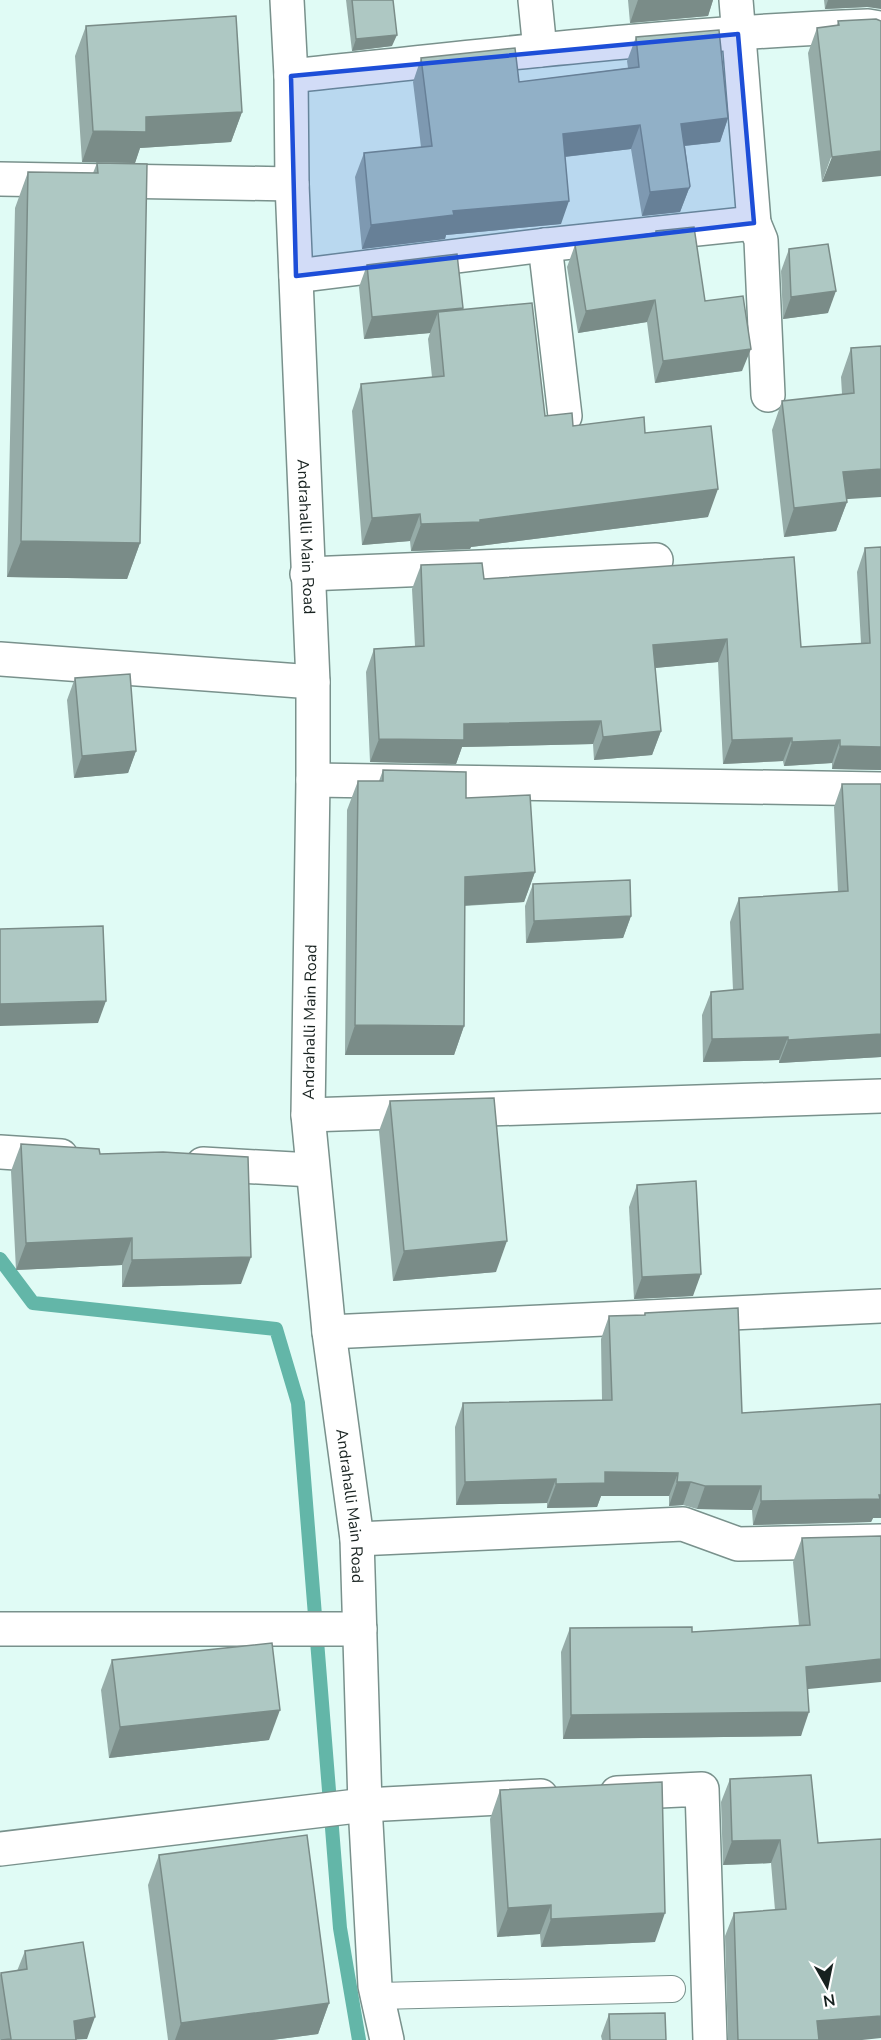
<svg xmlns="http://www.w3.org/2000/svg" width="881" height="2040" viewBox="0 0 881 2040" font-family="'Nunito Sans',sans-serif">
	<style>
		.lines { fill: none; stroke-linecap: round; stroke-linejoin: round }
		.stream { stroke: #63b6a8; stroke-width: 14 }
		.service-casing { stroke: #79918c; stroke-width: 28 }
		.minor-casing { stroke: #79918c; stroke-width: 36 }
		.secondary-casing { stroke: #79918c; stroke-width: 36 }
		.service { stroke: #fff; stroke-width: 26 }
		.minor { stroke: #fff; stroke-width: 33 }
		.secondary { stroke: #fff; stroke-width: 33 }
		.wall { fill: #96aca8 }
		.shaded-wall { fill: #7a8c88 }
		.building { fill: #aec8c3; stroke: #7a8c88; stroke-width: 1.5 }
		.marked { fill: #1d4ed8; fill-opacity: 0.2; stroke: #1d4ed8; stroke-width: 4.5; stroke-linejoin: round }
		.labels { text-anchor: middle; stroke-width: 4.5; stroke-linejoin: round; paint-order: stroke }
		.street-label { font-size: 16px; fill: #17211f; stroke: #fff }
	</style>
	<rect width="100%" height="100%" fill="#e0fbf5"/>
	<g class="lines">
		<path class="stream" d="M 0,1259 L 33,1303 L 276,1329 L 298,1403 L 340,1928 L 359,2040"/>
		<g class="service-casing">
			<path id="service" d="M 378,1996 L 672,1989"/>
		</g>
		<g class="minor-casing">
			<g id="minor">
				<path d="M 535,0 L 540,50"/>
				<path d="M 291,76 C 483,56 675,33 868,26 L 880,28 L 881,30"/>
				<path d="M 0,179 L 292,184"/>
				<path d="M 754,223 L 761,240 L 768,395"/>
				<path d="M 545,245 L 565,416"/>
				<path d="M 296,276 L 545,245 L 754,223 L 736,0"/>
				<path d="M 307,574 L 656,560"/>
				<path d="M 0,659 L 313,682"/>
				<path d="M 313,780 L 881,789"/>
				<path d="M 308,1115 L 881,1096"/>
				<path d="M 0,1152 L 61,1156"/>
				<path d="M 203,1164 L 312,1170"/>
				<path d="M 329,1332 L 881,1306"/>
				<path d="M 357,1539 L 683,1524 L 738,1544 L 881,1541"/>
				<path d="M 0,1629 L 360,1629"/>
				<path d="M 617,1793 L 702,1789 L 710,2040"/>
				<path d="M 0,1849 L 365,1805 L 541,1796"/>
			</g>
		</g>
		<g class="secondary-casing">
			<g id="secondary">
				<path id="s1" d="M 287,0 L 291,76 L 292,184 L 313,682 L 313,780 L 308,1115 L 329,1332 L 357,1539 L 365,1805 L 375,1986 L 387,2040"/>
			</g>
		</g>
		<use href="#service" class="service"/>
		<use href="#minor" class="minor"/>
		<use href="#secondary" class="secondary"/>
	</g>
	<g class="wall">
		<path d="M 346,0 L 393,0 L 392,46 L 352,51 Z"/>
		<path d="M 628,0 L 713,0 L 708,16 L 630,23 Z"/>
		<path d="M 824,0 L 881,0 L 867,7 L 825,9 Z"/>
		<path d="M 838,21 L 881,21 L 822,182 L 808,53 L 817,28 L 837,25 Z"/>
		<path d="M 86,26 L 242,112 L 231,142 L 140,148 L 135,163 L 82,162 L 75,56 Z"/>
		<path d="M 636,37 L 728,118 L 720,142 L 685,146 L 690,186 L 680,212 L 642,216 L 631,149 L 565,157 L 561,224 L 446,235 L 445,239 L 362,249 L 355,177 L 364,153 L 421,147 L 413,82 L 421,58 L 519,82 L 628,68 L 627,61 Z"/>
		<path d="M 97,163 L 140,543 L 127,579 L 7,577 L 15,208 L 28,172 L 93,173 Z"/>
		<path d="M 656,231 L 705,301 L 742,371 L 655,383 L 647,322 L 578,333 L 567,267 L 575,245 L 655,233 Z"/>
		<path d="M 789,249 L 828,313 L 783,319 L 781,271 Z"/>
		<path d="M 367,265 L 462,310 L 545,416 L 573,426 L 645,433 L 708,517 L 471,547 L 470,549 L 411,551 L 410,541 L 362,545 L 352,411 L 361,384 L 432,377 L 428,339 L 430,333 L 364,339 L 359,287 Z"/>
		<path d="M 881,346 L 846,499 L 847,502 L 836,531 L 784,537 L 772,430 L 782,401 L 842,394 L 841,377 L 851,348 Z"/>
		<path d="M 881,547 L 881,770 L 832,769 L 832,763 L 784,766 L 783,761 L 723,764 L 718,662 L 655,668 L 661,731 L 652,755 L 594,760 L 593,744 L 462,747 L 456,764 L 370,762 L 366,672 L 374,649 L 415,646 L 412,589 L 421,565 L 801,647 L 861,643 L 857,572 L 865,548 Z"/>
		<path d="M 75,678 L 136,751 L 128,773 L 74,778 L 67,700 Z"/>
		<path d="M 383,770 L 466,798 L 535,872 L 524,902 L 465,906 L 464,1026 L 454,1055 L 345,1055 L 347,810 L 358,781 L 379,781 Z"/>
		<path d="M 842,784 L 881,1057 L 779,1063 L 779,1060 L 703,1062 L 702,1015 L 711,992 L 733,990 L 730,922 L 739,898 L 838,892 L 834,807 Z"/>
		<path d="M 533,884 L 631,916 L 623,938 L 526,943 L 525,906 Z"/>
		<path d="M 390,1101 L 496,1272 L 393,1281 L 379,1131 Z"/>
		<path d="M 21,1144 L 100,1154 L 241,1284 L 122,1287 L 122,1265 L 16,1270 L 11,1171 Z"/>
		<path d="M 637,1185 L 693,1296 L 634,1299 L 629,1207 Z"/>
		<path d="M 645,1313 L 742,1413 L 881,1404 L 881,1518 L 873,1518 L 871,1522 L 753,1525 L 752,1510 L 697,1509 L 683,1505 L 669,1506 L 669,1496 L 601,1496 L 597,1507 L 547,1508 L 547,1503 L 456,1505 L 455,1427 L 463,1403 L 602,1400 L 601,1339 L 609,1316 L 644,1315 Z"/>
		<path d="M 881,1536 L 808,1689 L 801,1736 L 563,1739 L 561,1652 L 570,1628 L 692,1632 L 799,1626 L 793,1562 L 802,1538 Z"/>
		<path d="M 112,1660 L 269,1740 L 109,1758 L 101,1690 Z"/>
		<path d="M 730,1779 L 818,1843 L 862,2040 L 728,2040 L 725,1936 L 734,1913 L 775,1910 L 771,1863 L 723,1865 L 721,1802 Z"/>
		<path d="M 500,1790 L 655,1942 L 541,1947 L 540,1934 L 497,1937 L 490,1819 Z"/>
		<path d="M 159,1855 L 329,2003 L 318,2034 L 272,2040 L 168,2040 L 148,1885 Z"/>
		<path d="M 25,1951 L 87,2039 L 0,2040 L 0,1975 L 1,1973 L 17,1971 Z"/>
		<path d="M 609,2014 L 666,2040 L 602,2040 L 601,2036 Z"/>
	</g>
	<g class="shaded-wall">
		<path d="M 638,0 L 713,0 L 708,16 L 630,23 Z"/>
		<path d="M 828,0 L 881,0 L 881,9 L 867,7 L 825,9 Z"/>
		<path d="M 397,35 L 392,46 L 352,51 L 356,39 Z"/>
		<path d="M 242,112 L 231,142 L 140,148 L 135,163 L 82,162 L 93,131 L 146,117 Z"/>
		<path d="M 728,118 L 720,142 L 673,147 L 681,124 Z"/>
		<path d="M 640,125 L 631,149 L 554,158 L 563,134 Z"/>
		<path d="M 881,151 L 881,176 L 822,182 L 832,157 Z"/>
		<path d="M 690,186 L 680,212 L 642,216 L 650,192 Z"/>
		<path d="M 569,201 L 561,224 L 446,235 L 445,239 L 362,249 L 371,225 L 453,211 Z"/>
		<path d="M 836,291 L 828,313 L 783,319 L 791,297 Z"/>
		<path d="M 655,300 L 647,322 L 578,333 L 586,311 Z"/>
		<path d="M 463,308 L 455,331 L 438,312 L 430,333 L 364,339 L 372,317 Z"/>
		<path d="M 751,349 L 742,371 L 655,383 L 663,361 Z"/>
		<path d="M 881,469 L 881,497 L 833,500 L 843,472 Z"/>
		<path d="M 718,489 L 708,517 L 471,547 L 470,549 L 411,551 L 421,524 L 480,520 Z"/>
		<path d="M 847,502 L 836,531 L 784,537 L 794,508 Z"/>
		<path d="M 420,514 L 410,541 L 362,545 L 372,518 Z"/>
		<path d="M 21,541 L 140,543 L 127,579 L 7,577 Z"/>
		<path d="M 727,639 L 718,662 L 644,669 L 653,645 Z"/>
		<path d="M 601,721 L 593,744 L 462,747 L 456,764 L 370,762 L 379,739 L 464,724 Z"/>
		<path d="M 661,731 L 652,755 L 594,760 L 603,737 Z"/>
		<path d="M 792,738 L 783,761 L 723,764 L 732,740 Z"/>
		<path d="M 840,740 L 832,763 L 784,766 L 792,742 Z"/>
		<path d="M 840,746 L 881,747 L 881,770 L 832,769 Z"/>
		<path d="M 136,751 L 128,773 L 74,778 L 82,756 Z"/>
		<path d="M 535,872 L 524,902 L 455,906 L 465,877 Z"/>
		<path d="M 631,916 L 623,938 L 526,943 L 534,921 Z"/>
		<path d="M 106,1001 L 98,1023 L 0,1026 L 0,1004 Z"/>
		<path d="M 355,1025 L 464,1026 L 454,1055 L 345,1055 Z"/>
		<path d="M 881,1034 L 881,1057 L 779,1063 L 788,1040 Z"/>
		<path d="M 788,1037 L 779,1060 L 703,1062 L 712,1039 Z"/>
		<path d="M 132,1238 L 122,1265 L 16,1270 L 26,1243 Z"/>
		<path d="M 507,1241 L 496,1272 L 393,1281 L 404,1251 Z"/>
		<path d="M 251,1257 L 241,1284 L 122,1287 L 132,1260 Z"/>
		<path d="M 701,1274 L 693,1296 L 634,1299 L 642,1277 Z"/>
		<path d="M 605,1472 L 678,1473 L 669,1496 L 601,1496 L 597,1507 L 547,1508 L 556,1484 Z"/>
		<path d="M 556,1479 L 547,1503 L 456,1505 L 465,1482 Z"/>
		<path d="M 677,1482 L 691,1482 L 683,1505 L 669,1506 Z"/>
		<path d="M 705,1486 L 761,1486 L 752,1510 L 697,1509 Z"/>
		<path d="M 879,1495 L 881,1495 L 881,1518 L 873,1518 L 871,1522 L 753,1525 L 761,1501 Z"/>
		<path d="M 881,1659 L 881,1682 L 798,1690 L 806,1667 Z"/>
		<path d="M 280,1710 L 269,1740 L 109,1758 L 120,1727 Z"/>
		<path d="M 809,1712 L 801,1736 L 563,1739 L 571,1715 Z"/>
		<path d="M 780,1840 L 771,1863 L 723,1865 L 732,1841 Z"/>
		<path d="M 551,1905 L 540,1934 L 497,1937 L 508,1908 Z"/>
		<path d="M 665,1913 L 655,1942 L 541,1947 L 551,1919 Z"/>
		<path d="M 329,2003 L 318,2034 L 272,2040 L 175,2040 L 181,2023 Z"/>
		<path d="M 881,2016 L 881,2038 L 862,2040 L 810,2040 L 817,2021 Z"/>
		<path d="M 95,2017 L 87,2039 L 67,2040 L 74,2021 Z"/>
	</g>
	<g class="building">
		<path d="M 352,0 L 393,0 L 397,35 L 356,39 Z"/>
		<path d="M 236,16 L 242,112 L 146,117 L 146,132 L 93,131 L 86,26 Z"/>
		<path d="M 876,19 L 881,21 L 881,151 L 832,157 L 817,28 L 839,25 L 838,21 Z"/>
		<path d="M 719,30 L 728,118 L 681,124 L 690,186 L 689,188 L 650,192 L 640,125 L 563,134 L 569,201 L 453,211 L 454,215 L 371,225 L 364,153 L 432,146 L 421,58 L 515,48 L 519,82 L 639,67 L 636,37 Z"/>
		<path d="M 97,163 L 147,164 L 140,543 L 21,541 L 28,172 L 98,173 Z"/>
		<path d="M 694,227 L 705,301 L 743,296 L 751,349 L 663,361 L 655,300 L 586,311 L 575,245 L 656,233 L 656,231 Z"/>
		<path d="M 828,244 L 836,291 L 791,297 L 789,249 Z"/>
		<path d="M 457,254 L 463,308 L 372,317 L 367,265 Z"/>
		<path d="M 532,303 L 545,416 L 572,413 L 573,426 L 644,417 L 645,433 L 711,426 L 718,489 L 480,520 L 480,522 L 421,524 L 420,514 L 372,518 L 361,384 L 444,376 L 438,312 Z"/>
		<path d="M 881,346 L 881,469 L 843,472 L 847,502 L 794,508 L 782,401 L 854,393 L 851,348 Z"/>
		<path d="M 881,547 L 881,747 L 840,746 L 840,740 L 792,742 L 792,738 L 732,740 L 727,639 L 653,645 L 661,731 L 603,737 L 601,721 L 464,724 L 464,740 L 379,739 L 374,649 L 424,646 L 421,565 L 482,563 L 484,579 L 794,557 L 801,647 L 870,643 L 865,548 Z"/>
		<path d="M 130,674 L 136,751 L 82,756 L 75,678 Z"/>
		<path d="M 383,770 L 466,772 L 466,798 L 530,795 L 535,872 L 465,877 L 464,1026 L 355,1025 L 358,781 L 383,781 Z"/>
		<path d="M 842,784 L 881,784 L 881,1034 L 788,1040 L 788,1037 L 712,1039 L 711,992 L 743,989 L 739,898 L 848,891 Z"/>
		<path d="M 630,880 L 631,916 L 534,921 L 533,884 Z"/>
		<path d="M 103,926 L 106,1001 L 0,1004 L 0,929 Z"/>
		<path d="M 494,1098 L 507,1241 L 404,1251 L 390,1101 Z"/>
		<path d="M 21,1144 L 99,1149 L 100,1154 L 163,1152 L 248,1157 L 251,1257 L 132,1260 L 132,1238 L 26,1243 Z"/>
		<path d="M 696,1181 L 701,1274 L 642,1277 L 637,1185 Z"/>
		<path d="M 738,1308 L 742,1413 L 881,1404 L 881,1495 L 879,1495 L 880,1499 L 761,1501 L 761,1486 L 705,1486 L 691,1482 L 677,1482 L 678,1473 L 605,1472 L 605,1483 L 556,1484 L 556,1479 L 465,1482 L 463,1403 L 612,1400 L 609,1316 L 645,1315 L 645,1313 Z"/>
		<path d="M 881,1536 L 881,1659 L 806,1667 L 809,1712 L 571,1715 L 570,1628 L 692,1627 L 692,1632 L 810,1625 L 802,1538 Z"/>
		<path d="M 272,1643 L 280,1710 L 120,1727 L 112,1660 Z"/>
		<path d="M 811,1775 L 818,1843 L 881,1839 L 881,2016 L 817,2021 L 819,2040 L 738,2040 L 734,1913 L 786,1909 L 780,1840 L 732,1841 L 730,1779 Z"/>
		<path d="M 662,1782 L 665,1913 L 551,1919 L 551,1905 L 508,1908 L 500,1790 Z"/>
		<path d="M 307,1835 L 329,2003 L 181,2023 L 159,1855 Z"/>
		<path d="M 83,1942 L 95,2017 L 74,2021 L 76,2040 L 1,2040 L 11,2039 L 1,1973 L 27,1969 L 25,1951 Z"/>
		<path d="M 665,2013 L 666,2040 L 610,2040 L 609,2014 Z"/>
	</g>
	<path class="marked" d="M 738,34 L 754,223 L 296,276 L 291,76 Z"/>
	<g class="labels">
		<g class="street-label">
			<text dy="6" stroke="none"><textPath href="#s1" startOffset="537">Andrahalli Main Road</textPath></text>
			<text transform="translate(309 1022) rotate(-89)" y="6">Andrahalli Main Road</text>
			<text dy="6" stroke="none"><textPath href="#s1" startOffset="1509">Andrahalli Main Road</textPath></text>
		</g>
	</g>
	<g transform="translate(827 1986) rotate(171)" stroke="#ffffff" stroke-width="4.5" paint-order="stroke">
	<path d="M0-4.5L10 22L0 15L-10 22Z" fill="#17211f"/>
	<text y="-9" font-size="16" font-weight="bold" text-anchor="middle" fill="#17211f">N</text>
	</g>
</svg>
